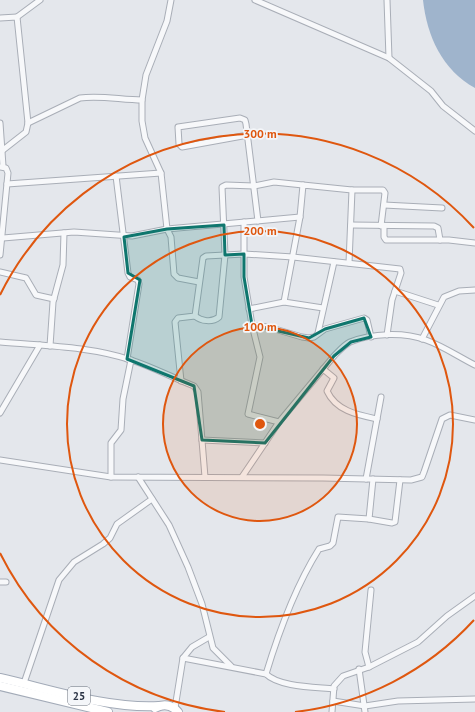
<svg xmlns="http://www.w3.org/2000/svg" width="475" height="712" viewBox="0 0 475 712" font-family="'PT Sans',sans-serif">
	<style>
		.water { fill: #9fb4cc }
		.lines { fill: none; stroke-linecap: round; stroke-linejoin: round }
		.minor-casing { stroke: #a9aeb7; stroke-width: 7 }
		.primary-casing { stroke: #a3abb8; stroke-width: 10 }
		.minor { stroke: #f7f8fa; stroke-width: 5 }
		.primary { stroke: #fff; stroke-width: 8 }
		.marked { fill: #0f766e; fill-opacity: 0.2; stroke: #0f766e; stroke-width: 3; stroke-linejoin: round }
		.ring { fill: none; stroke: #df570f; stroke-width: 2 }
		.labels { text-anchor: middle; stroke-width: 3.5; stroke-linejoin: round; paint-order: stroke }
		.shield { fill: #f4f6f9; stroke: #676e7b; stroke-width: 1 }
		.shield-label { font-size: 11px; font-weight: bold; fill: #2b3445 }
		.centre { fill: #df570f; stroke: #f4f6f9; stroke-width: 2 }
		.ring-label { font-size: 12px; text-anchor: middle; font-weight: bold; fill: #df570f; stroke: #f4f6f9; stroke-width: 3.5; stroke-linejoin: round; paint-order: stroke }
	</style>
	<rect width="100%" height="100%" fill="#e4e7ec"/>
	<path class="water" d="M 423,0 L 475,0 L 475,88 C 442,70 427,36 423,0 Z"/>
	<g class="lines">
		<g class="minor-casing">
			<g id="minor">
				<path d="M 171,0 L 167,21 L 146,75 L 142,100 L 142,121 L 145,138 L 161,173 L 167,229 L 171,237 L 174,274 L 178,278 L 199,282"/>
				<path d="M 255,0 L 389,58 L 431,91 L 443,106 L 475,131"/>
				<path d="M 387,0 L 389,58"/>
				<path d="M 17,17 L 40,0"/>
				<path d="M 0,18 L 17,17 L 28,123 L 26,132 L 3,150"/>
				<path d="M 0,123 L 3,166"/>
				<path d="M 28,123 L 80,98 C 100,95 122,100 142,100"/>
				<path d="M 248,135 L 182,147 L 179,144 L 178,127 L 240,118 L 245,120 L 246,124 L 258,221"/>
				<path d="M 0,167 L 6,168 L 8,173 L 0,255"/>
				<path d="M 116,176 L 128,273 L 130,277 L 138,280 L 139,284 L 127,359"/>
				<path d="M 7,184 L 161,173"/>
				<path d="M 384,205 L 442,208"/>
				<path d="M 244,222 L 244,277 L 252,325 L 260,357 L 248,414 L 279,422"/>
				<path d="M 351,225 L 434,226 L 438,228 L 440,240"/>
				<path d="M 384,226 L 384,237 L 386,240 L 449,240 L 475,243"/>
				<path d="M 3,238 L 74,232 L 132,236 L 167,229 L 300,217"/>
				<path d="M 349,263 L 352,190"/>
				<path d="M 0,272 L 26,278 L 36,295 L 54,299"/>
				<path d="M 395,291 L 438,305"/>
				<path d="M 323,308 L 284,302 L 300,217 L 303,185 L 352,190 L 383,190 L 385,193 L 381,226"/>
				<path d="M 249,309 L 284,302"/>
				<path d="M 195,316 C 201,321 212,323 219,317 L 225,255 L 222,187 L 226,185 L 254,186 L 274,182 L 303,185"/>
				<path d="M 252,325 L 268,327 L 302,337 L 309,338 L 314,337 L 325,329 L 364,318 L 367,320 L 371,337"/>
				<path d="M 318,333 L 334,262"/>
				<path d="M 422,339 L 444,297 L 459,291 L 475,290"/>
				<path d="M 0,342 C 44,346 89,346 131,360 C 153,367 173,378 194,386 L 198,392 L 205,477"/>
				<path d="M 50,346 L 53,302 L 63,265 L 64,233"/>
				<path d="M 323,369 L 334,378 L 327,391 C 336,411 358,415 377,419"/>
				<path d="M 181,381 L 175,322 L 178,318 L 195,316 L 203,258 L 206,256 L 244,254 L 293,257 L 400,269 L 401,273 L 392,300 L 387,335"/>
				<path d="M 0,413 L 40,345"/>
				<path d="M 202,440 L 265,443"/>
				<path d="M 0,460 L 111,477 L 323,478 L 411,480 L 422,477 L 424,472 L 442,419 L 450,415 L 475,420"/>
				<path d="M 111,477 L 111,443 L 121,430 L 123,399 L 131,360"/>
				<path d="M 138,477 L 169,525 L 188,567 L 202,604 L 213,648 L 231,666"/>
				<path d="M 242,477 L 279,422 L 334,356 C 339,351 344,345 350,342 C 372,333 404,332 426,340 C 443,346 459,357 475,365"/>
				<path d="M 366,479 L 381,397"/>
				<path d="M 369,519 L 373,479"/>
				<path d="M 0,582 L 6,582"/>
				<path d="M 183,658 L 266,674 C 279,687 315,687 334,689"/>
				<path d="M 369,667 L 365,652 L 371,590"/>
				<path d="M 359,669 L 365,712"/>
				<path d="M 266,674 C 279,631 295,587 319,549 L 330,546 L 333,543 L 338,517 L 369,519 L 392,523 L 395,522 L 400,480"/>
				<path d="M 24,683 L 59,580 L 74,562 L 103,544 L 110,538 L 117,524 L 152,499"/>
				<path d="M 333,701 L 365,706 L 398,701 L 475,699"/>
				<path d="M 175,708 L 183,658 L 192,647 L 209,637"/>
				<path d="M 332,712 L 334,686 L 343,676 L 369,667 L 418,642 L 447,616 L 475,596"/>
			</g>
		</g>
		<g class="primary-casing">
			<g id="primary">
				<path d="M 0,678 C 49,689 108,709 159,706"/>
				<path d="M 0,686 L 108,712"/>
				<path d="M 155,708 C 164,703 172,705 178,712"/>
			</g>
		</g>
		<use href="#minor" class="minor"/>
		<use href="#primary" class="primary"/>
	</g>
	<path class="marked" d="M 224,225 L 225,255 L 244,254 L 244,277 L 252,325 L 309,338 L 325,329 L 364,318 L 371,337 L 351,342 L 334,356 L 265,443 L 202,440 L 194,386 L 127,359 L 140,280 L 128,273 L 124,237 L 167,229 Z"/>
	<circle cx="260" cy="424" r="97" fill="#df570f" fill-opacity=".12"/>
	<g class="ring">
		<circle cx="260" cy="424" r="97"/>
		<circle cx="260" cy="424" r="193"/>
		<path d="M474 620A290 290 0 0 1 295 712M225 712A290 290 0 0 1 0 553M0 295A290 290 0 0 1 474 228"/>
	</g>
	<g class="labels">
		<rect class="shield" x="68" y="687" width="22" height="18" rx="3"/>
		<g class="shield-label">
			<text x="79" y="700">25</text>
		</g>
	</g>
	<circle cx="260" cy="424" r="6" class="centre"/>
	<g class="ring-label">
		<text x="260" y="138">300 m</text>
		<text x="260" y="235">200 m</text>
		<text x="260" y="331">100 m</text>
	</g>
</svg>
